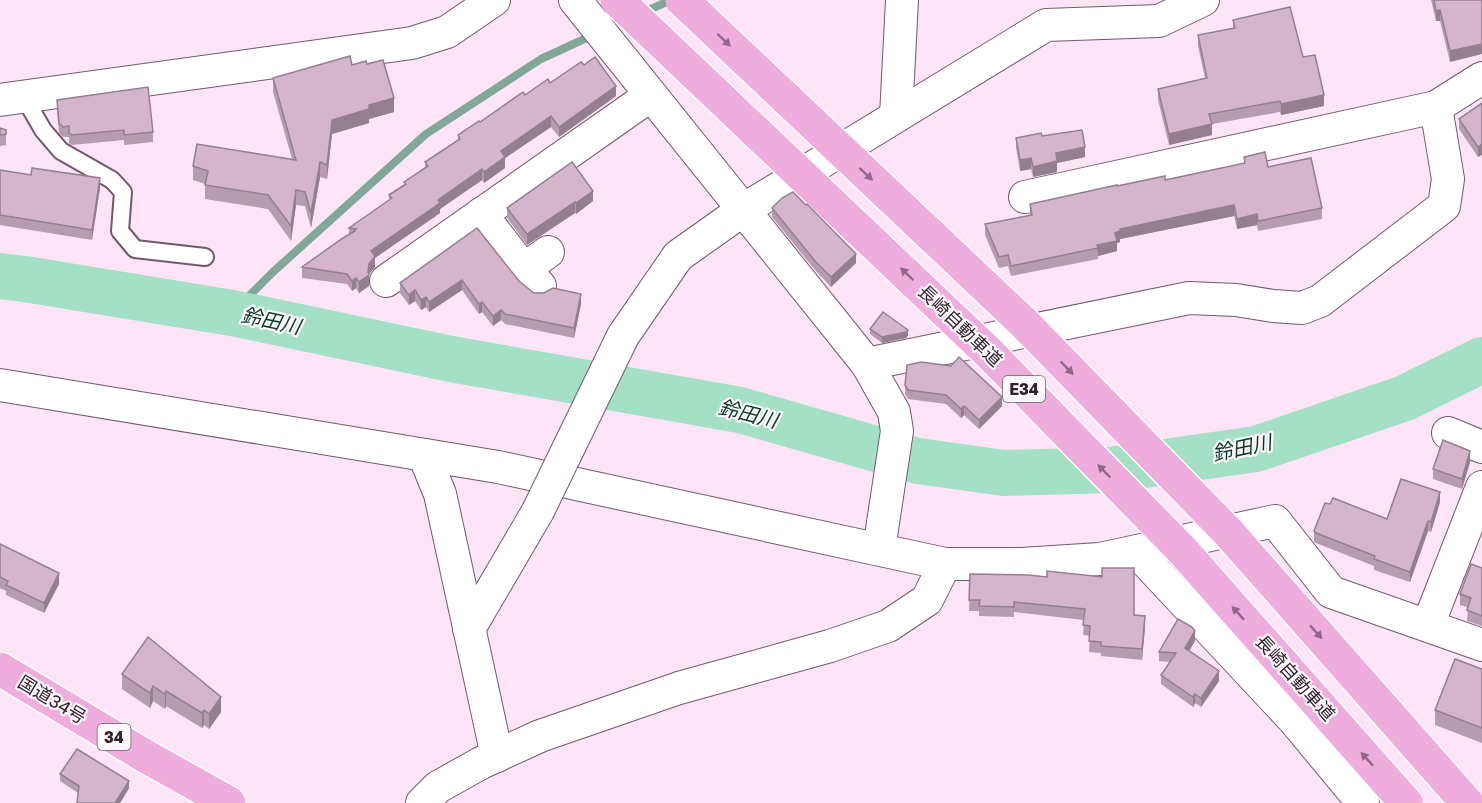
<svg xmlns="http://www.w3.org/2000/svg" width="1482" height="803" viewBox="0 0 1482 803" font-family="'Golos Text','Noto Sans JP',sans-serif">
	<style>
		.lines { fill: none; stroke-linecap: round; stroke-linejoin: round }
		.stream { stroke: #80a797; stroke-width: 8 }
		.river { stroke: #a3e0c5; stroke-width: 46 }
		.lane-casing { stroke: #73586c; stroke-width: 20 }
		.street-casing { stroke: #73586c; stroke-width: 34 }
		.highway-casing { stroke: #fff; stroke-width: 36 }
		.lane { stroke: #fff; stroke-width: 16 }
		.street { stroke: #fff; stroke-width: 32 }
		.highway { stroke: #efadde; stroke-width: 33 }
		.street-bridge-casing { stroke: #73586c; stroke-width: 34; stroke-linecap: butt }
		.highway-bridge-casing { stroke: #fff; stroke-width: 36; stroke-linecap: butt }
		.street-bridge { stroke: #fff; stroke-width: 32 }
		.highway-bridge { stroke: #efadde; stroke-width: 33 }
		.wall { fill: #b69caf }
		.shaded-wall { fill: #947f8f }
		.building { fill: #d4b5cc; stroke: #947f8f; stroke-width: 1.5 }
		.oneway { fill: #8e6884 }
		.labels { text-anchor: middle; stroke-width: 4.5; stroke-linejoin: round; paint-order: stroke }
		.shield { fill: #fef7fc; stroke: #6c626a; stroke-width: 1.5 }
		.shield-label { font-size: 16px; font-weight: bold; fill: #2e222b }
		.street-label { font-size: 18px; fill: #2e222b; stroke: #fef7fc }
		.water-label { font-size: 20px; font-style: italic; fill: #033928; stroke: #fef7fc }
	</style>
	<rect width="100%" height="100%" fill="#fde4f6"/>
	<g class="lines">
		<g class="stream">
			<path d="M 642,13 L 671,0"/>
			<path d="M 232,313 L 273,272 L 426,134 L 541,59 L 593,35"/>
		</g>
		<path class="river" d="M 0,276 L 25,279 L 232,313 L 451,359 L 740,410 L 918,461 L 1004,473 L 1109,470 L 1256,449 L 1405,398 L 1482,360"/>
		<g class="lane-casing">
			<path id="lane" d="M 24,97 L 43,130 L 61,151 L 112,180 L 123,192 L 120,231 L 135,249 L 205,257"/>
		</g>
		<g class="street-casing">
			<g id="street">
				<path d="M 575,0 L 867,364 L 894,412 L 897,431 L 879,549"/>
				<path d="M 0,100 L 412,43 L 447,32 L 494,0"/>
				<path d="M 896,116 L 902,0"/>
				<path d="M 1025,197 L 1436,107 L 1482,78"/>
				<path d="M 481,214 L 518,262 L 540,286"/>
				<path d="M 524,269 L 548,252"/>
				<path d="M 386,281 L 651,95"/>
				<path d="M 623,336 L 678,256 L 743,210 L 1046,25 L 1159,21 L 1203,0"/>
				<path d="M 867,364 L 1189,298 L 1236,300 L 1273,306 L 1302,308 L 1320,301 L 1444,206 L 1448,179 L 1436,107"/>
				<path d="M 0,385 L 498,467 L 945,564 L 1021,564 L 1100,559 L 1275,521 L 1331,592 L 1482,645"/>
				<path d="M 1448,433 L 1482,447"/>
				<path d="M 424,455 L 440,494 L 497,756"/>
				<path d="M 1137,552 L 1294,720 L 1363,803"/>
				<path d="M 1428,625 L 1482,487"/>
				<path d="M 469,629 L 538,511"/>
				<path d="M 422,803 L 438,787 L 481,763 L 540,736 L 679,688 L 830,646 L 888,626 L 927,600 L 945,564"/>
			</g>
		</g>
		<g class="highway-casing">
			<path id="highway" d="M 0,669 L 145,756 L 229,803"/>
		</g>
		<use href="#lane" class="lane"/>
		<use href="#street" class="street"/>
		<use href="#highway" class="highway"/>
		<g class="street-bridge-casing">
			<path id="street-bridge" d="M 538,511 L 623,336"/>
		</g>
		<g class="highway-bridge-casing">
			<g id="highway-bridge">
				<path d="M 617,0 L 988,352 L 1182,550 L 1406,803"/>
				<path d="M 682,0 L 1025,324 L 1228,532 L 1467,803"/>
			</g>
		</g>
		<use href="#street-bridge" class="street-bridge"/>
		<use href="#highway-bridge" class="highway-bridge"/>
	</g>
	<g class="wall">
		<path d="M 1431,0 L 1482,0 L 1450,62 L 1440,21 L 1436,21 Z"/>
		<path d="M 1233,20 L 1303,57 L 1324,106 L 1281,115 L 1280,112 L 1212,124 L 1212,135 L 1169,145 L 1158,100 L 1158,89 L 1205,78 L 1198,46 L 1198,35 L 1233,28 Z"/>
		<path d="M 367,64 L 394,112 L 369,119 L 369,123 L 332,134 L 327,179 L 320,177 L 311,228 L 305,206 L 296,205 L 291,241 L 268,209 L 205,199 L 205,184 L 193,180 L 193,166 L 292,159 L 273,92 L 273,78 L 352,65 Z"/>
		<path d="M 550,83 L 616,96 L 559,137 L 551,127 L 505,158 L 505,168 L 484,183 L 482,180 L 440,209 L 440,213 L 375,258 L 375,267 L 369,274 L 369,286 L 359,293 L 356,288 L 352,291 L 347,284 L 302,278 L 302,267 L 349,235 L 349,228 L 389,200 L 389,195 L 404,185 L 404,182 L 425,167 L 425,162 L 458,140 L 458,135 L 525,95 Z"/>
		<path d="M 57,100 L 153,132 L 153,142 L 124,145 L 124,140 L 72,145 L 69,143 L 69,137 L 63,137 L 59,133 L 57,110 Z"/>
		<path d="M 1482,103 L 1478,157 L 1459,129 L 1459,119 Z"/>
		<path d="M 0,128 L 6,130 L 6,145 L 0,146 Z"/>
		<path d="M 1042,136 L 1085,157 L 1057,163 L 1057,172 L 1033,177 L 1031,169 L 1020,171 L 1016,148 L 1016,138 Z"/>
		<path d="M 1244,157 L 1268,167 L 1322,208 L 1322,219 L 1258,231 L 1257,225 L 1237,229 L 1234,216 L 1120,239 L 1120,242 L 1117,243 L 1117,251 L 1098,256 L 1098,259 L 1011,276 L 1008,266 L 999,268 L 985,235 L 985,224 L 1030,216 L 1030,204 L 1117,186 L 1165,180 L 1244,163 Z"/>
		<path d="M 0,170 L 100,188 L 92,240 L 0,225 Z"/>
		<path d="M 593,201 L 576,214 L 575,213 L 527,245 L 507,218 L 507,208 Z"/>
		<path d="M 772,208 L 856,263 L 831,287 L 815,270 L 772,217 Z"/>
		<path d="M 477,228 L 519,281 L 534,293 L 581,304 L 574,338 L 505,324 L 501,320 L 493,326 L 482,312 L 479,314 L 462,290 L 429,312 L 426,307 L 421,310 L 415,301 L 409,305 L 400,293 L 400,283 Z"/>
		<path d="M 870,329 L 908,335 L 906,338 L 882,343 L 870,334 Z"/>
		<path d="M 905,385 L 1002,406 L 979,429 L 964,415 L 961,418 L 946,404 L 908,399 L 905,394 Z"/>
		<path d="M 1470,462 L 1462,489 L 1433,479 L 1433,469 Z"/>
		<path d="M 1440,502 L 1431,532 L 1428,531 L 1410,582 L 1374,570 L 1374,566 L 1316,543 L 1314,542 L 1314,531 L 1387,519 Z"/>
		<path d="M 0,544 L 59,584 L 44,613 L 6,595 L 6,591 L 0,588 Z"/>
		<path d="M 1482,568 L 1482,626 L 1467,621 L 1468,607 L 1460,605 L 1460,594 Z"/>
		<path d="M 970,574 L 1134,615 L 1145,627 L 1142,660 L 1101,656 L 1101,653 L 1089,652 L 1090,636 L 1083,635 L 1084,620 L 1014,612 L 1014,617 L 979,616 L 979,611 L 969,611 Z"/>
		<path d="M 1195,641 L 1189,651 L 1219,681 L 1201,707 L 1195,703 L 1193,707 L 1161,684 L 1161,675 L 1170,662 L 1159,661 L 1159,652 Z"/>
		<path d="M 1482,669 L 1482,743 L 1435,725 L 1435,710 Z"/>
		<path d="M 122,674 L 221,712 L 209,729 L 204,725 L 202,728 L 166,706 L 165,709 L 153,701 L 150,708 L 122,689 Z"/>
		<path d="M 60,774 L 129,788 L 120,803 L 77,803 L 78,793 L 60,781 Z"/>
	</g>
	<g class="shaded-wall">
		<path d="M 1440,10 L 1440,21 L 1436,21 L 1436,11 Z"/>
		<path d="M 1482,44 L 1482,54 L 1450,62 L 1450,51 Z"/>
		<path d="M 616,86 L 616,96 L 559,137 L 559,127 Z"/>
		<path d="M 1324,95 L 1324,106 L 1281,115 L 1281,104 Z"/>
		<path d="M 394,98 L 394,112 L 369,119 L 369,123 L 332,134 L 327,179 L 327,165 L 332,120 L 369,105 Z"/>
		<path d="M 551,116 L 551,127 L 505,158 L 505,168 L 484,183 L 484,172 L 501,151 Z"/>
		<path d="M 1212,124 L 1212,135 L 1169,145 L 1169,134 Z"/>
		<path d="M 1482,144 L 1482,155 L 1478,157 L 1478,147 Z"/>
		<path d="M 1085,147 L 1085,157 L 1057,163 L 1057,172 L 1033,177 L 1033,167 L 1056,153 Z"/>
		<path d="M 1031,158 L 1031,169 L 1020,171 L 1020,160 Z"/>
		<path d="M 320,162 L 320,177 L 311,228 L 311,213 Z"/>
		<path d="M 482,169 L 482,180 L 440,209 L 440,213 L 375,258 L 375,267 L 369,274 L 369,286 L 359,293 L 359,282 L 368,272 L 371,251 L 438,200 Z"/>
		<path d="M 100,178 L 100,188 L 92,240 L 92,230 Z"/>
		<path d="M 296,190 L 296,205 L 291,241 L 291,226 Z"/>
		<path d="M 593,191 L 593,201 L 576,214 L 576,203 Z"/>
		<path d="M 575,202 L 575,213 L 527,245 L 527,234 Z"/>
		<path d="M 1234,205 L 1234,216 L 1120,239 L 1120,242 L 1117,243 L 1117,251 L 1098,256 L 1097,245 L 1120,229 Z"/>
		<path d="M 1257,214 L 1257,225 L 1237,229 L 1237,219 Z"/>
		<path d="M 856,254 L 856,263 L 831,287 L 831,277 Z"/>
		<path d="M 356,278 L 356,288 L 352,291 L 352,281 Z"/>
		<path d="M 462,280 L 462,290 L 429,312 L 429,302 Z"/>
		<path d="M 415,290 L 415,301 L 409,305 L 409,295 Z"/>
		<path d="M 581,294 L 581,304 L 574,338 L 574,328 Z"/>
		<path d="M 426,297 L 426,307 L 421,310 L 421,300 Z"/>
		<path d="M 482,302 L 482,312 L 479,314 L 479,304 Z"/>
		<path d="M 501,310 L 501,320 L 493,326 L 493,316 Z"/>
		<path d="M 908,330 L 908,335 L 906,338 L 882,343 L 882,337 Z"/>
		<path d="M 1002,397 L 1002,406 L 979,429 L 979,420 Z"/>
		<path d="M 964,406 L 964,415 L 961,418 L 961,409 Z"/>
		<path d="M 1470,451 L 1470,462 L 1462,489 L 1462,479 Z"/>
		<path d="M 1440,492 L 1440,502 L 1431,532 L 1431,522 Z"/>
		<path d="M 1428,521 L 1428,531 L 1410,582 L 1410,572 Z"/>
		<path d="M 59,573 L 59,584 L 44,613 L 44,603 Z"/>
		<path d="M 1145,616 L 1145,627 L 1142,660 L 1142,649 Z"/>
		<path d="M 1195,631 L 1195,641 L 1185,658 L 1185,648 Z"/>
		<path d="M 1219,671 L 1219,681 L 1201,707 L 1201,698 Z"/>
		<path d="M 153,686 L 153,701 L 150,708 L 150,693 Z"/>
		<path d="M 166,691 L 166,706 L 165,709 L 165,694 Z"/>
		<path d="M 1195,694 L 1195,703 L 1193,707 L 1193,697 Z"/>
		<path d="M 221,697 L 221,712 L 209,729 L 209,714 Z"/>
		<path d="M 204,710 L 204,725 L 202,728 L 202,713 Z"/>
		<path d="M 129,781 L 129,788 L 120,803 L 115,803 Z"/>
	</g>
	<g class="building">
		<path d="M 1434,0 L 1482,0 L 1482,44 L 1450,51 L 1440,10 L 1436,11 Z"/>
		<path d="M 1290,7 L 1303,57 L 1315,55 L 1324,95 L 1281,104 L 1280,101 L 1209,114 L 1212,124 L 1169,134 L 1158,89 L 1207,78 L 1198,35 L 1235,28 L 1233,20 Z"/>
		<path d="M 350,56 L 352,65 L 366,61 L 367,64 L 383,60 L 394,98 L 369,105 L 369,109 L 332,120 L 327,165 L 320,162 L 311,213 L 305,192 L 296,190 L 291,226 L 268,195 L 205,185 L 208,171 L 193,166 L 197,144 L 296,160 L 273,78 Z"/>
		<path d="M 595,57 L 616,86 L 559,127 L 551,116 L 501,151 L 505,157 L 484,172 L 482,169 L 438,200 L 440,203 L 371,251 L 375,256 L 369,264 L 368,272 L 369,275 L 359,282 L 356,278 L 352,281 L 347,274 L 302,267 L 343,238 L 355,231 L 354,230 L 356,229 L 349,228 L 392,198 L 389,195 L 406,184 L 404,182 L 428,166 L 425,162 L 460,139 L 458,135 L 479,121 L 480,122 L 523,92 L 525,95 L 548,79 L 550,83 L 581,62 L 584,65 Z"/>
		<path d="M 148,87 L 153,132 L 124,135 L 124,130 L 72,135 L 69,133 L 69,126 L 63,127 L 59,123 L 57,100 Z"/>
		<path d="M 1482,103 L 1482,144 L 1478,147 L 1459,119 Z"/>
		<path d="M 0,128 L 6,130 L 6,134 L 0,135 Z"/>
		<path d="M 1082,130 L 1085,147 L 1056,153 L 1057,161 L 1033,167 L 1031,158 L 1020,160 L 1016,138 L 1041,133 L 1042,136 Z"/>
		<path d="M 1265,152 L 1268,167 L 1311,158 L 1322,208 L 1258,221 L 1257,214 L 1237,219 L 1234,205 L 1120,229 L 1120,231 L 1115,233 L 1117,241 L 1097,245 L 1098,248 L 1011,266 L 1008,255 L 999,257 L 985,224 L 1032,215 L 1030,204 L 1117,185 L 1117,186 L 1165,176 L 1165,180 L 1245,163 L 1244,157 Z"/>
		<path d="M 572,162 L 593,191 L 576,203 L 575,202 L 527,234 L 507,208 Z"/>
		<path d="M 32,168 L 100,178 L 92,230 L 0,215 L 0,170 L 31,175 Z"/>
		<path d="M 793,192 L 806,205 L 807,204 L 856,254 L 831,277 L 815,261 L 772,208 L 782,198 Z"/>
		<path d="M 477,228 L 519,281 L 534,293 L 544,293 L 553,288 L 581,294 L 574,328 L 505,314 L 501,310 L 493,316 L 482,302 L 479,304 L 462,280 L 429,302 L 426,297 L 421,300 L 415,290 L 409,295 L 400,283 Z"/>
		<path d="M 883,312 L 908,330 L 906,332 L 882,337 L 870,329 Z"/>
		<path d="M 959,357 L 1002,397 L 979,420 L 964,406 L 961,409 L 946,395 L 908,390 L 905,385 L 907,365 L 921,362 L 951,366 Z"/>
		<path d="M 1443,440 L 1470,451 L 1462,479 L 1433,469 Z"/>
		<path d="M 1401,479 L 1440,492 L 1431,522 L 1428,521 L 1410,572 L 1374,559 L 1375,556 L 1316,533 L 1314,531 L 1325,503 L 1330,504 L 1333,498 L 1387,519 Z"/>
		<path d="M 0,544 L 59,573 L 44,603 L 6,585 L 8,581 L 0,577 Z"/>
		<path d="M 1471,564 L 1482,568 L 1482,616 L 1467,610 L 1471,598 L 1460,594 Z"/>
		<path d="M 1102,568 L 1134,568 L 1134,615 L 1145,616 L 1142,649 L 1101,646 L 1101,642 L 1089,641 L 1090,626 L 1083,625 L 1085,609 L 1014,602 L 1014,607 L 979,606 L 980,600 L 969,600 L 970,574 L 1028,575 L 1047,577 L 1047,571 L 1102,577 Z"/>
		<path d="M 1178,619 L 1192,627 L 1195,631 L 1185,648 L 1219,671 L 1201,698 L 1195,694 L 1193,697 L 1161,675 L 1176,653 L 1159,652 Z"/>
		<path d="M 148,637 L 221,697 L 209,714 L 204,710 L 202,713 L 166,691 L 165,694 L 153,686 L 150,693 L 122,674 Z"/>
		<path d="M 1455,659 L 1482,669 L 1482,728 L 1435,710 Z"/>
		<path d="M 77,749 L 129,781 L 115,803 L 77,803 L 79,786 L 60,774 Z"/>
	</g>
	<defs><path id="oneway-solid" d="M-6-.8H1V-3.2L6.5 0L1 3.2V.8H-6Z" transform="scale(1.5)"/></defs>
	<g class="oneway">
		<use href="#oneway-solid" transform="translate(724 40) rotate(43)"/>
		<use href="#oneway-solid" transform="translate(866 174) rotate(43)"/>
		<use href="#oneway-solid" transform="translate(907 274) rotate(-136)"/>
		<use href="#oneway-solid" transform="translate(1067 368) rotate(46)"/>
		<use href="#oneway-solid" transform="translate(1104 471) rotate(-134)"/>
		<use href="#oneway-solid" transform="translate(1238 613) rotate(-132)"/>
		<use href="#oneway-solid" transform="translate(1316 632) rotate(48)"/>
		<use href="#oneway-solid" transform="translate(1367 759) rotate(-132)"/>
	</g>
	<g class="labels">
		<g class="shield">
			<rect x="1003" y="376" width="42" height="26" rx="4.5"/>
			<rect x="97.5" y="724" width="33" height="26" rx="4.5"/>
		</g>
		<g class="shield-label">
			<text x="1024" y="395">E34</text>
			<text x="114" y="743">34</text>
		</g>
		<g class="street-label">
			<text transform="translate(960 326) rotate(44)" y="6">長崎自動車道</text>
			<text transform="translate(1295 678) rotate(48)" y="6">長崎自動車道</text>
			<text transform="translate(52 700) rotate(31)" y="6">国道34号</text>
		</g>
		<g class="water-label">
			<text transform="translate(271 321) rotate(12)" y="7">鈴田川</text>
			<text transform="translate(748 414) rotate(14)" y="7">鈴田川</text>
			<text transform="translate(1242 448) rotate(-12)" y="7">鈴田川</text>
		</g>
	</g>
</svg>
